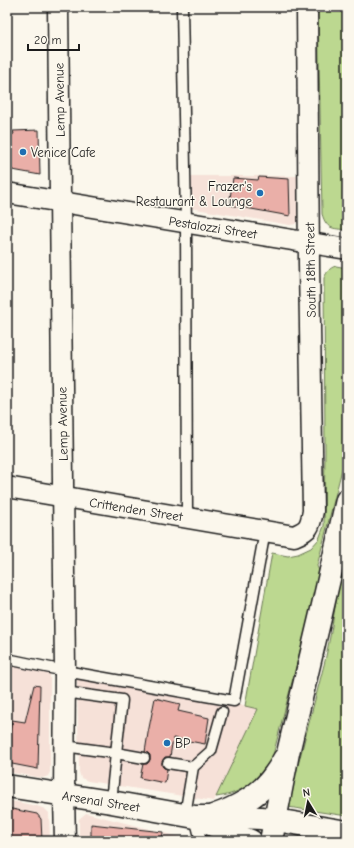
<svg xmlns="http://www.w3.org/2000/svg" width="354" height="848" viewBox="0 0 354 848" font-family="'Comic Neue',sans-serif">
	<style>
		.built { fill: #f6e1d8 }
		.green { fill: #bcd890; stroke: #6c7a56 }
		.building { fill: #eaafa8; stroke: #1c1c1c }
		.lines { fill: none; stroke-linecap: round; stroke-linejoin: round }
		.service-casing { stroke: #1c1c1c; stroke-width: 13 }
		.minor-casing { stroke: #1c1c1c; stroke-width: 23 }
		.secondary-casing { stroke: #1c1c1c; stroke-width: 25 }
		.motorway-casing { stroke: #1c1c1c; stroke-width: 25 }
		.service { stroke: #fbf7ec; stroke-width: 10 }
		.minor { stroke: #fbf7ec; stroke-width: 20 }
		.secondary { stroke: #fbf7ec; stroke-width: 22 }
		.motorway { stroke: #fbf7ec; stroke-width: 22 }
		.poi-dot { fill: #1f6fb2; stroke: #fbf7ec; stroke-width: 1.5 }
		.labels { text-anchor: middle; stroke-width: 3; stroke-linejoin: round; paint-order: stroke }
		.street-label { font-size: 13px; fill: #1c1c1c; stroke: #fbf7ec }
		.poi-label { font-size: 13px; fill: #1c1c1c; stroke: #fbf7ec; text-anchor: start }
	</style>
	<rect width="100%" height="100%" fill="#fbf7ec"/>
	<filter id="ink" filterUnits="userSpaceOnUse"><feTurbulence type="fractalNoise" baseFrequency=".025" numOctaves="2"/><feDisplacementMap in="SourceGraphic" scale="8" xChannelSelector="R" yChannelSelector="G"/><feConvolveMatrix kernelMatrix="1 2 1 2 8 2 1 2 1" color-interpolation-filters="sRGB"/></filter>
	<g filter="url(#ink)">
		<g class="built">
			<path d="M 190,176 L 299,176 L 299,220 L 295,224 L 290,225 L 190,208 Z"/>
			<path d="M 7,662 L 50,670 L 50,772 L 48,776 L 43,778 L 7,772 Z"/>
			<path d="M 77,675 L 259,708 L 214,801 L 88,781 L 81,778 L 79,772 L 79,766 Z"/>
			<path d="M 7,800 L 37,806 L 45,809 L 49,813 L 50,841 L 7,841 Z"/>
			<path d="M 86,813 L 196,841 L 79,841 L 79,819 Z"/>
		</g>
		<g class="green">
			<path d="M 318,7 L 347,7 L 347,230 C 332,228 327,230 322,214 Z"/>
			<path d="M 336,266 L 347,268 L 347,450 L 317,566 L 320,573 L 319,578 L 272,759 L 266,769 L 248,790 L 245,787 C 233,794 229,795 216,797 L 258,709 L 245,706 L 272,553 L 288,556 L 298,554 L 311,548 L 319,539 L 324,526 L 325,452 L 324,278 C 327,272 329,268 336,266 Z"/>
			<path d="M 347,534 L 347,816 L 288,807 L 289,800 L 325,661 L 331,632 Z"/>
		</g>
		<g class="building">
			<path d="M 39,130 L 40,175 L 7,169 L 7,135 L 14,134 L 13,131 Z"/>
			<path d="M 259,177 L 289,179 L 290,216 L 229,205 L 233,178 L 258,180 Z"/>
			<path d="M 34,685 L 40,686 L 38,769 L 7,763 L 7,749 L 12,720 L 25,722 Z"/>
			<path d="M 155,698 L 180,704 L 178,711 L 209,718 L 205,744 L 173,738 L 170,757 L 165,757 L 162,762 L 162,766 L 164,768 L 167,769 L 165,783 L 140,778 L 143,764 L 147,764 L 150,760 L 150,755 L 148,753 L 145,752 L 148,733 Z"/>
			<path d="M 7,808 L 37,814 L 41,819 L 42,841 L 7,841 Z"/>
			<path d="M 91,824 L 163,832 L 162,841 L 91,841 Z"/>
		</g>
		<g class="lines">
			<g class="service-casing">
				<g id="service">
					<path d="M 182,7 L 186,222 L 187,517"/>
					<path d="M 7,659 L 65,671 L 234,701 L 265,531"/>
					<path d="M 64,692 L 122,700 L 116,753 L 64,746"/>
					<path d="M 168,763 L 193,767"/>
					<path d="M 111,802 L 116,753 L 144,758"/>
					<path d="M 185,815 L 193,767 L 211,751 L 222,712"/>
					<path d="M 195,817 L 201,841"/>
				</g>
			</g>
			<g class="minor-casing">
				<g id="minor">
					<path d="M 58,7 L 65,671 L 64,795 L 65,841"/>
					<path d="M 7,193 L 347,249"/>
					<path d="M 7,487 L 294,536 C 309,530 310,527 313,511 L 309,264 L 307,7"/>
				</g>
			</g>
			<g class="secondary-casing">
				<g id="secondary">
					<path d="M 7,786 L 111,802 L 195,817 L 238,817 L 261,818 L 276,820 L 347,832"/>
					<path d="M 202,820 L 232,834 L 251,841"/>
				</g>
			</g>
			<g class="motorway-casing">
				<g id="motorway">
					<path d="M 213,816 C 236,808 260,796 274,775 C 278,770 281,765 284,759"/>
					<path d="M 271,841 L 288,753 L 321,614 L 347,500"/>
				</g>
			</g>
			<use href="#service" class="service"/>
			<use href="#minor" class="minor"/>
			<use href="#secondary" class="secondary"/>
			<use href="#motorway" class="motorway"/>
		</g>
	</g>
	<g class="poi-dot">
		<circle cx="23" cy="152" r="4"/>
		<circle cx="260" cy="193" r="4"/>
		<circle cx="167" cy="743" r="4"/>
	</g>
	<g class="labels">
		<g class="street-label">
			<text transform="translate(59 100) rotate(-91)" y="5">Lemp Avenue</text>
			<text transform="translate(213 227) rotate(9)" y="5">Pestalozzi Street</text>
			<text transform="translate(310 270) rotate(-91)" y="5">South 18th Street</text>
			<text transform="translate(62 424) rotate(-91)" y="5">Lemp Avenue</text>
			<text transform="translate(136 509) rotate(9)" y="5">Crittenden Street</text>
			<text transform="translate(101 801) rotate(9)" y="5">Arsenal Street</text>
		</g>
		<g class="poi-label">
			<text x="31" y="157">Venice Cafe</text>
			<text x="252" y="191" text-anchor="end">Frazer's<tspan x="252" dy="15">Restaurant &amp; Lounge</tspan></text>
			<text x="175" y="748">BP</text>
		</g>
	</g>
	<rect width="354" height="848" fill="none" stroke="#fbf7ec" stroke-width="24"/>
	<rect x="12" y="12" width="330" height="824" fill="none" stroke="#1c1c1c" stroke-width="1.5" filter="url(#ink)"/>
	<g transform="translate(308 802) rotate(350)" stroke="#fbf7ec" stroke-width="3" paint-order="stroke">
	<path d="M0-3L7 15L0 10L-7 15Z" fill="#1c1c1c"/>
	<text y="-6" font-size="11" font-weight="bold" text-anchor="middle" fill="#1c1c1c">N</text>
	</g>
	<path d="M28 44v6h51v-6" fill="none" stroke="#1c1c1c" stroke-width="2"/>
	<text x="34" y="44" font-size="12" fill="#1c1c1c" stroke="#fbf7ec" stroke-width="3" paint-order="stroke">20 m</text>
</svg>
